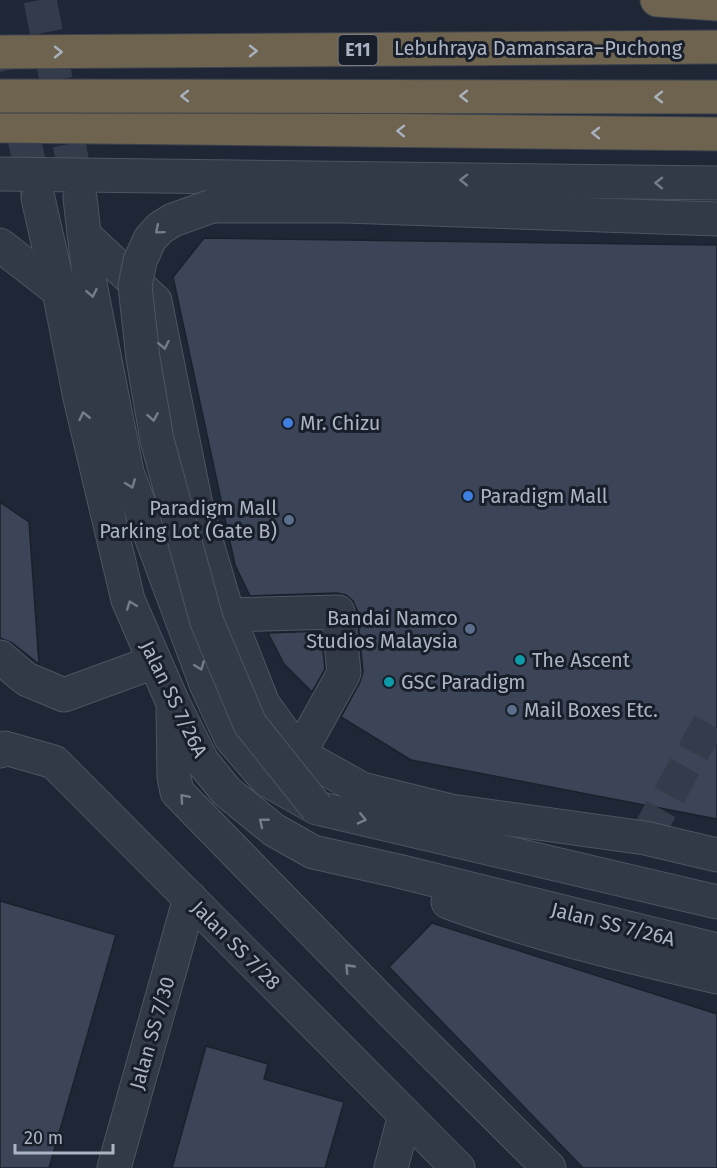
<svg xmlns="http://www.w3.org/2000/svg" width="717" height="1168" viewBox="0 0 717 1168" font-family="'Fira Sans',sans-serif">
	<style>
		.building { fill: #3b4557; stroke: #1a212d; stroke-width: 1.5 }
		.lines { fill: none; stroke-linecap: round; stroke-linejoin: round }
		.minor-tunnel { stroke: #343c4b; stroke-width: 33; stroke-dasharray: 33 16; stroke-linecap: butt }
		.minor-casing { stroke: #4d5462; stroke-width: 35 }
		.highway-casing { stroke: #3a414e; stroke-width: 35 }
		.minor { stroke: #323947; stroke-width: 33 }
		.highway { stroke: #6d634f; stroke-width: 33 }
		.minor-bridge-casing { stroke: #4d5462; stroke-width: 35; stroke-linecap: butt }
		.highway-bridge-casing { stroke: #3a414e; stroke-width: 35; stroke-linecap: butt }
		.minor-bridge { stroke: #323947; stroke-width: 33 }
		.highway-bridge { stroke: #6d634f; stroke-width: 33 }
		.oneway { stroke: #a9b0be }
		.oneway2 { stroke: #757d8c }
		.shop-dot { fill: #3f7fe0; stroke: #181f2b; stroke-width: 2 }
		.service-dot { fill: #5c6f8a; stroke: #181f2b; stroke-width: 2 }
		.culture-dot { fill: #0f9aa8; stroke: #181f2b; stroke-width: 2 }
		.labels { text-anchor: middle; stroke-width: 6; stroke-linejoin: round; paint-order: stroke }
		.shield { fill: #181f2b; stroke: #808796; stroke-width: 1.5 }
		.shield-label { font-size: 18px; font-weight: bold; fill: #acb4c4 }
		.street-label { font-size: 20px; fill: #acb4c4; stroke: #181f2b }
		.poi-label { font-size: 20px; fill: #acb4c4; stroke: #181f2b; text-anchor: start }
	</style>
	<rect width="100%" height="100%" fill="#1f2736"/>
	<g class="building">
		<path d="M 204,238 L 717,245 L 717,819 L 411,760 L 341,717 L 360,682 L 363,672 L 357,610 L 353,601 L 346,595 L 337,593 L 250,596 L 235,565 L 173,277 Z"/>
		<path d="M 0,502 L 29,522 L 39,664 L 12,643 L 0,638 Z"/>
		<path d="M 321,631 L 325,669 L 312,692 L 284,664 L 268,633 Z"/>
		<path d="M 0,901 L 116,935 L 49,1168 L 0,1168 Z"/>
		<path d="M 432,923 L 717,1014 L 717,1168 L 583,1168 L 389,967 Z"/>
		<path d="M 206,1046 L 268,1064 L 264,1079 L 344,1102 L 325,1168 L 172,1168 Z"/>
	</g>
	<g class="lines">
		<g class="minor-tunnel">
			<path d="M 40,0 L 80,198"/>
			<path d="M 0,38 L 38,198"/>
			<path d="M 645,838 L 710,722 L 717,722"/>
		</g>
		<g class="minor-casing">
			<g id="minor">
				<path d="M 0,174 L 717,183"/>
				<path d="M 38,198 L 59,291 L 80,398 L 128,600 L 173,703 L 202,761 L 226,791 L 274,830 L 313,852 L 398,871 L 717,950"/>
				<path d="M 80,198 L 90,284 L 127,472 L 206,684 L 231,738 L 267,780 L 317,808 L 717,902"/>
				<path d="M 212,206 L 346,206 L 717,219"/>
				<path d="M 84,235 L 155,301 L 197,510 L 228,615 L 263,704 L 299,754 L 362,789 L 451,811 L 645,838 L 717,855"/>
				<path d="M 0,245 L 59,291"/>
				<path d="M 228,615 L 338,612 L 344,673 L 299,754"/>
				<path d="M 0,657 L 26,679 L 64,695 L 154,662"/>
				<path d="M 173,711 L 174,777 L 177,792 L 390,1010 L 549,1168"/>
				<path d="M 0,751 L 5,748 L 54,762 L 458,1168"/>
				<path d="M 448,902 C 535,934 626,956 717,977"/>
				<path d="M 114,1168 L 190,898"/>
				<path d="M 391,1168 L 405,1115"/>
			</g>
		</g>
		<g class="highway-casing">
			<g id="highway">
				<path d="M 657,0 L 717,4"/>
				<path d="M 0,126 L 717,134"/>
			</g>
		</g>
		<use href="#minor" class="minor"/>
		<use href="#highway" class="highway"/>
		<g class="minor-bridge-casing">
			<path id="minor-bridge" d="M 212,206 L 173,220 L 160,228 L 150,239 L 140,261 L 135,286 L 143,358 L 157,440 L 207,622 L 250,724 L 317,808"/>
		</g>
		<g class="highway-bridge-casing">
			<g id="highway-bridge">
				<path d="M 0,52 L 717,47"/>
				<path d="M 0,96 L 717,97"/>
			</g>
		</g>
		<use href="#minor-bridge" class="minor-bridge"/>
		<use href="#highway-bridge" class="highway-bridge"/>
	</g>
	<defs><path id="oneway-chevron" d="M-2-3.5L2.5 0L-2 3.5" fill="none" stroke-width="1.6" stroke-linecap="round" stroke-linejoin="round" transform="scale(1.5)"/></defs>
	<g class="oneway">
		<use href="#oneway-chevron" transform="translate(253 51)"/>
		<use href="#oneway-chevron" transform="translate(58 52)"/>
		<use href="#oneway-chevron" transform="translate(185 96) rotate(-180)"/>
		<use href="#oneway-chevron" transform="translate(464 96) rotate(-180)"/>
		<use href="#oneway-chevron" transform="translate(659 97) rotate(-180)"/>
		<use href="#oneway-chevron" transform="translate(401 131) rotate(-179)"/>
		<use href="#oneway-chevron" transform="translate(596 133) rotate(-179)"/>
	</g>
	<g class="oneway2">
		<use href="#oneway-chevron" transform="translate(464 180) rotate(-179)"/>
		<use href="#oneway-chevron" transform="translate(659 183) rotate(-179)"/>
		<use href="#oneway-chevron" transform="translate(159 230) rotate(140)"/>
		<use href="#oneway-chevron" transform="translate(92 293) rotate(79)"/>
		<use href="#oneway-chevron" transform="translate(164 345) rotate(79)"/>
		<use href="#oneway-chevron" transform="translate(84 416) rotate(-103)"/>
		<use href="#oneway-chevron" transform="translate(153 417) rotate(80)"/>
		<use href="#oneway-chevron" transform="translate(131 484) rotate(69)"/>
		<use href="#oneway-chevron" transform="translate(131 605) rotate(-111)"/>
		<use href="#oneway-chevron" transform="translate(200 666) rotate(69)"/>
		<use href="#oneway-chevron" transform="translate(184 798) rotate(-131)"/>
		<use href="#oneway-chevron" transform="translate(362 819) rotate(13)"/>
		<use href="#oneway-chevron" transform="translate(263 822) rotate(-141)"/>
		<use href="#oneway-chevron" transform="translate(349 968) rotate(-134)"/>
	</g>
	<g class="shop-dot">
		<circle cx="288" cy="423" r="6"/>
		<circle cx="468" cy="496" r="6"/>
	</g>
	<g class="service-dot">
		<circle cx="289" cy="520" r="6"/>
		<circle cx="470" cy="629" r="6"/>
		<circle cx="512" cy="710" r="6"/>
	</g>
	<g class="culture-dot">
		<circle cx="520" cy="660" r="6"/>
		<circle cx="389" cy="682" r="6"/>
	</g>
	<g class="labels">
		<rect class="shield" x="338.5" y="35" width="39" height="30" rx="4.5"/>
		<g class="shield-label">
			<text x="358" y="56">E11</text>
		</g>
		<g class="street-label">
			<text x="538" y="55">Lebuhraya Damansara–Puchong</text>
			<text transform="translate(174 699) rotate(64)" y="7">Jalan SS 7/26A</text>
			<text transform="translate(613 924) rotate(14)" y="7">Jalan SS 7/26A</text>
			<text transform="translate(236 945) rotate(45)" y="7">Jalan SS 7/28</text>
			<text transform="translate(152 1033) rotate(-74)" y="7">Jalan SS 7/30</text>
		</g>
		<g class="poi-label">
			<text x="300" y="430">Mr. Chizu</text>
			<text x="480" y="503">Paradigm Mall</text>
			<text x="277" y="515" text-anchor="end">Paradigm Mall<tspan x="277" dy="23">Parking Lot (Gate B)</tspan></text>
			<text x="458" y="625" text-anchor="end">Bandai Namco<tspan x="458" dy="23">Studios Malaysia</tspan></text>
			<text x="532" y="667">The Ascent</text>
			<text x="401" y="689">GSC Paradigm</text>
			<text x="524" y="717">Mail Boxes Etc.</text>
		</g>
	</g>
	<path d="M15 1144v9h98v-9" fill="none" stroke="#acb4c4" stroke-width="3"/>
	<text x="24" y="1144" font-size="18" fill="#acb4c4" stroke="#181f2b" stroke-width="4.5" paint-order="stroke">20 m</text>
</svg>
